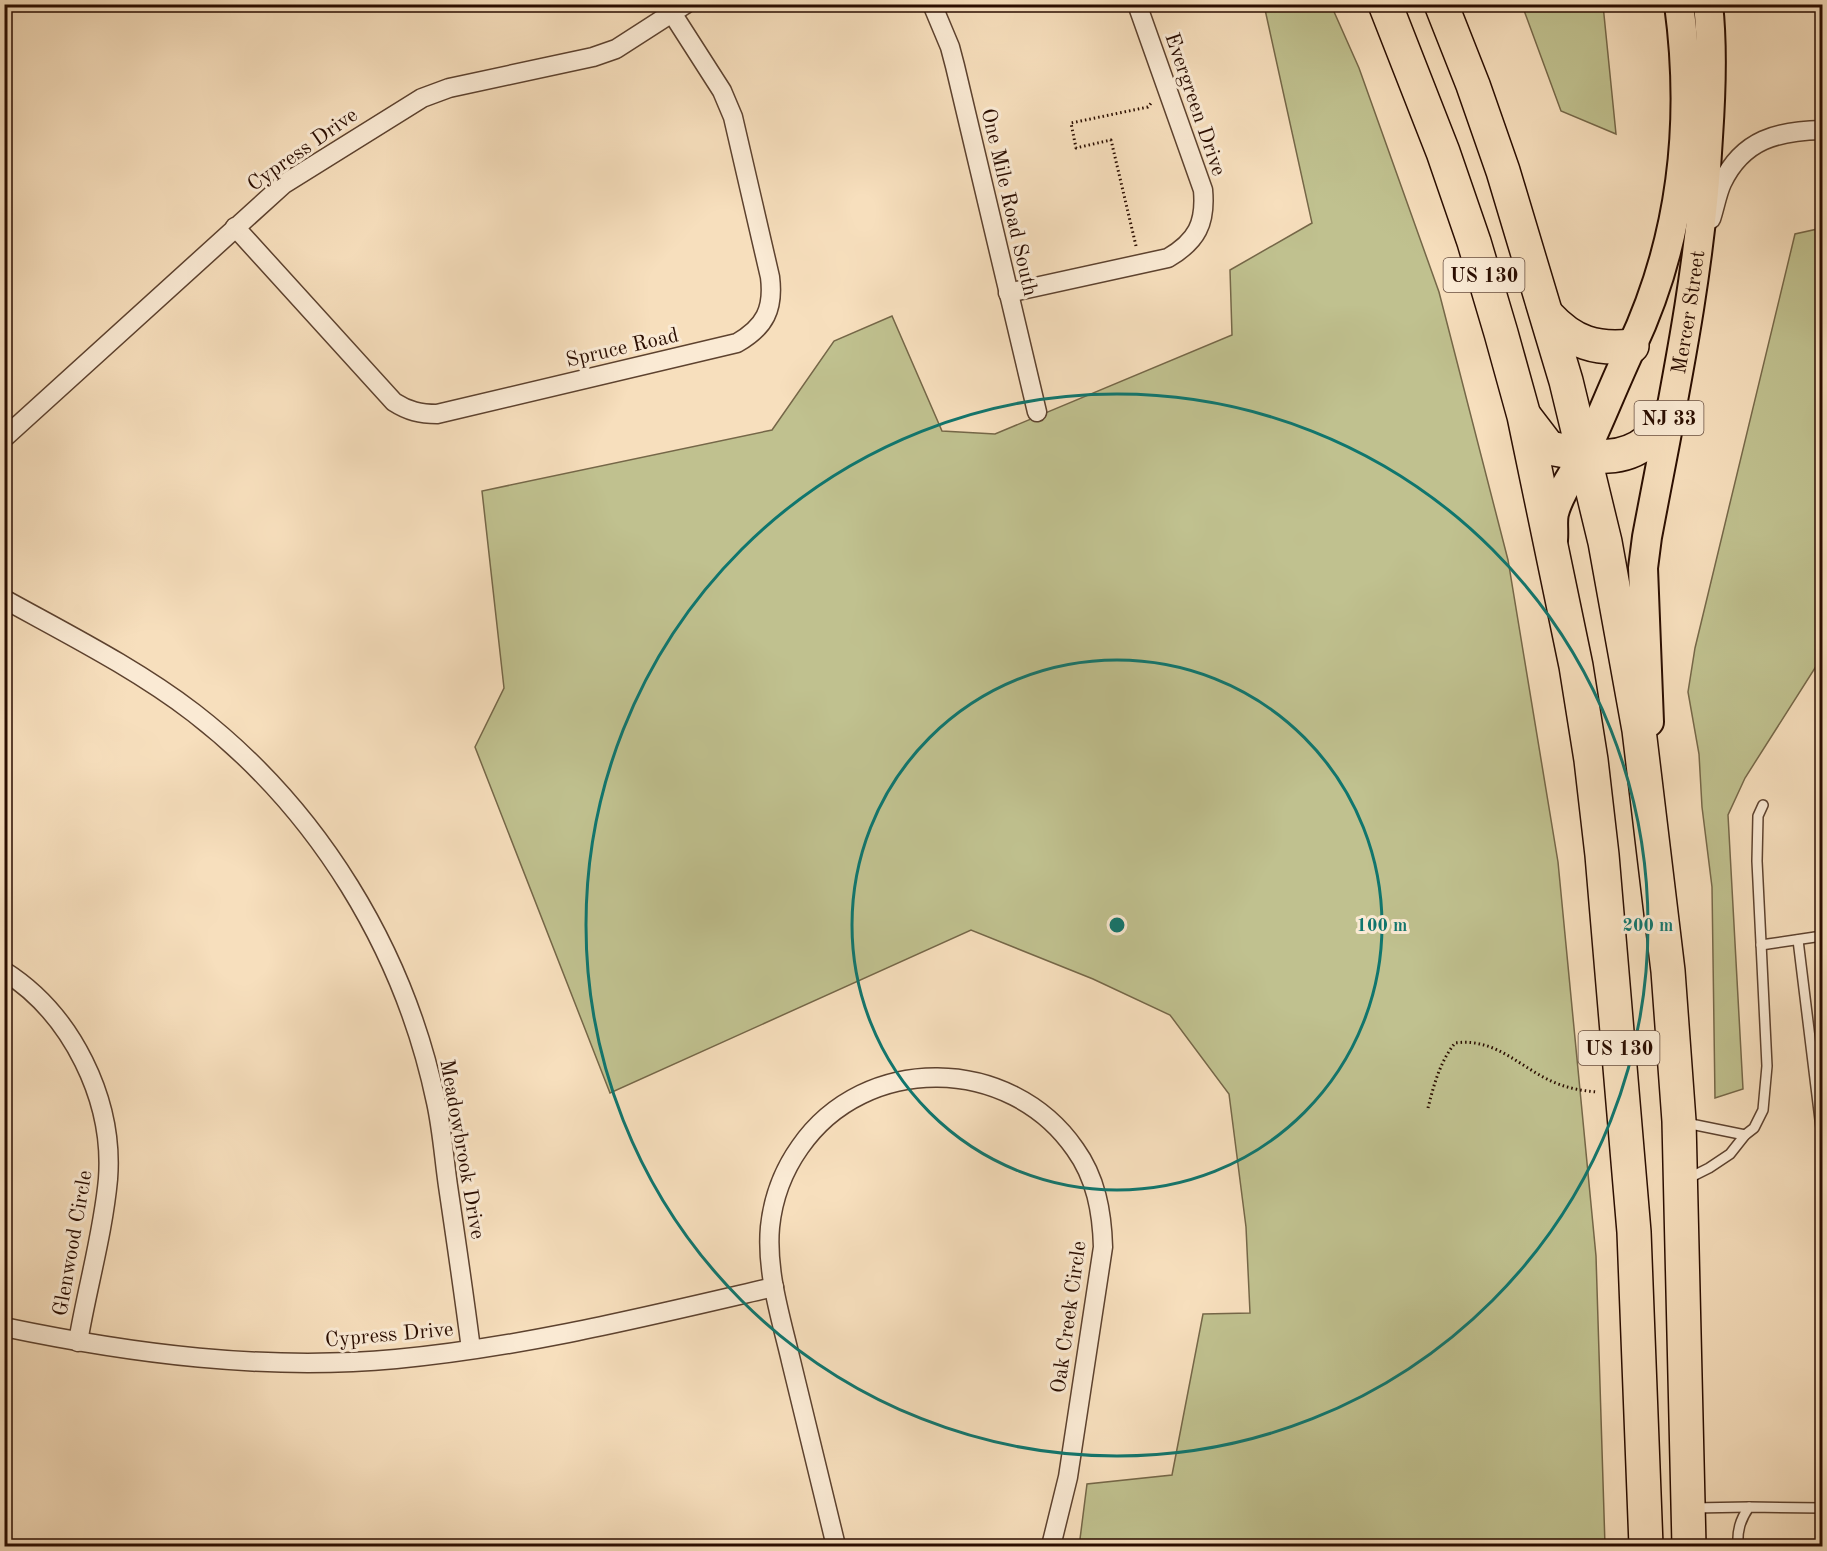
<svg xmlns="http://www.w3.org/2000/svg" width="1827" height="1551" viewBox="0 0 1827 1551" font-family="'Old Standard TT',serif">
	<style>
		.green { fill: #c0c18f; stroke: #756748; stroke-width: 1.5 }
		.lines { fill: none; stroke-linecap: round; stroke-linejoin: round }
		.lane-casing { stroke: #5d422f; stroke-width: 12 }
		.street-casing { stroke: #5d422f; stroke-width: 21 }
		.primary-casing { stroke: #2a0d00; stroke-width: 32 }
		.highway-casing { stroke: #2a0d00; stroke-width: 36 }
		.path { stroke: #2a0d00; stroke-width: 3; stroke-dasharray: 1.5 3; stroke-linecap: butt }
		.lane { stroke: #faead4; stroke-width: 9 }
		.street { stroke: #faead4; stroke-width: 18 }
		.primary { stroke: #f7dfbd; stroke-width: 28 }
		.highway { stroke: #f7dfbd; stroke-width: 33 }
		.ring { fill: none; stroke: #0f766e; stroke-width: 3 }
		.labels { text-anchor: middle; stroke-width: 6; stroke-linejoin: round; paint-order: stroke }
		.shield { fill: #faead4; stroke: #684f40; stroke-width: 1.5 }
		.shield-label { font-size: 20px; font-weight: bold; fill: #2a0d00 }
		.street-label { font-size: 21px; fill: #2a0d00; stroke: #faead4 }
		.centre { fill: #0f766e; stroke: #faead4; stroke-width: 3 }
		.ring-label { font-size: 18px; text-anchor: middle; font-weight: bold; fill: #0f766e; stroke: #faead4; stroke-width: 6; stroke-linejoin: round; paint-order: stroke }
	</style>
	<rect width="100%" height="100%" fill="#f7dfbd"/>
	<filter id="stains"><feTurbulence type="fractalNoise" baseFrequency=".00333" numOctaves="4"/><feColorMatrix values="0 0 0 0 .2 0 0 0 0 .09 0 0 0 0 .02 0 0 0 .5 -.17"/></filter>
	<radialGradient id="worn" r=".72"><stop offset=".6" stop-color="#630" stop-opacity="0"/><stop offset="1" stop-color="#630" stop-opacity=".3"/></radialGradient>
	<g class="green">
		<path d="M 1264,5 L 1331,5 L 1359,68 L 1439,292 L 1508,560 L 1558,862 L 1596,1256 L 1605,1546 L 1087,1546 L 1080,1539 L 1087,1484 L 1172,1475 L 1203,1314 L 1250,1313 L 1246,1227 L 1229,1094 L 1170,1015 L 1093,979 L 971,930 L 610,1093 L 475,747 L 504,688 L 482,491 L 772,430 L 834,341 L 892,316 L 942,431 L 995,434 L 1232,335 L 1230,270 L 1312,223 Z"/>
		<path d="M 1522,5 L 1603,5 L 1616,134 L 1561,111 Z"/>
		<path d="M 1822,228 L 1822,657 L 1745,778 L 1728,815 L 1743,1089 L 1715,1098 L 1712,887 L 1702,807 L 1699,754 L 1688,692 L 1695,648 L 1795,234 Z"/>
	</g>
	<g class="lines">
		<g class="lane-casing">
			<g id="lane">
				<path d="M 1798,940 L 1822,1136"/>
				<path d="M 1761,945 L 1822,936"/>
				<path d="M 1686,1123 L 1745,1135"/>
				<path d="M 1687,1179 L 1709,1168 L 1730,1154 L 1745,1135 L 1754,1128 L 1763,1110 L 1767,1066 L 1757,861 L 1758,816 L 1763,805"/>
				<path d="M 1693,1508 L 1749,1507"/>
				<path d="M 1738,1546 C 1737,1531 1740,1520 1749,1507 L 1822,1508"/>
			</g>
		</g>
		<g class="street-casing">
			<g id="street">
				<path d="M 932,4 L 950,47 L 955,66 L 1037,412"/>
				<path d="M 1711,219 C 1715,207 1717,194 1722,183 C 1743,139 1778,131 1822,130"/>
				<path d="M 235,227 L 394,402 C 408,411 420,414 437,414 L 737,343 C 765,327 774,309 770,277 L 733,117 L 722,91 L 672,13"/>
				<path d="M 1008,293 L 1168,258 C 1197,241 1206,223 1203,190 L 1137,4"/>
				<path d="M 4,438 L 284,184 L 422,98 L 449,88 L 593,57 L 616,49 L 686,4"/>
				<path d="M 4,599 C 69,635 135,668 194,713 C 318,809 404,949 436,1102 C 442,1129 444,1158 448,1186 C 456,1240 464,1295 471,1349"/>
				<path d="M 4,971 C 72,1014 114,1100 108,1179 C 103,1234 87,1288 78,1342"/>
				<path d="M 4,1327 C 133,1354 264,1371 396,1359 C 524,1347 649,1316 774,1287"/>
				<path d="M 836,1546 C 821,1485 806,1423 791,1361 C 781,1318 766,1272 770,1227 C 773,1198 783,1171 800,1147 C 865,1053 1010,1055 1075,1149 C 1096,1178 1102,1212 1103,1247 L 1068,1477 L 1051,1546"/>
			</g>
		</g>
		<g class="primary-casing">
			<g id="primary">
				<path d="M 1553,540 C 1554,531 1552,521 1554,513 C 1560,490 1575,473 1585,452 C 1601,418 1615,382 1631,348 C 1682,240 1695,122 1679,4"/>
				<path id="s1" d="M 1649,722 L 1643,568 L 1647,537 C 1672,404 1701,272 1708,137 C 1711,93 1713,48 1708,4"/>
			</g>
		</g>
		<g class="highway-casing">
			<g id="highway">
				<path d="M 1385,4 L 1443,152 L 1474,242 L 1501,333 L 1524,416 L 1576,666 L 1591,760 L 1602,855 L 1634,1232 L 1646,1546"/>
				<path d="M 1441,4 L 1473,85 L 1503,171 L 1566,381 L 1605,542 L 1639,730 L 1668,971 L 1679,1121 L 1689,1546"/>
				<path d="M 1548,316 C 1573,343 1596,350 1632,346"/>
				<path d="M 1526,418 L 1549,448 C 1585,454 1617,466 1648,441 C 1657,434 1664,420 1671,411"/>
			</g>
		</g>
		<g class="path">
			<path d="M 1136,246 L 1111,140 L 1076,148 L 1071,123 L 1148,107 L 1152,102"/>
			<path d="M 1428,1108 C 1434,1084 1440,1062 1455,1043 C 1499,1037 1523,1072 1561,1085 C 1572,1089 1585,1091 1597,1092"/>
		</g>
		<use href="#lane" class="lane"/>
		<use href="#street" class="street"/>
		<use href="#primary" class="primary"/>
		<use href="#highway" class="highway"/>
	</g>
	<g class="ring">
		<circle cx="1117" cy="925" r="265"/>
		<circle cx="1117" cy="925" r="531"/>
	</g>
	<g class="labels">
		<g class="shield">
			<rect x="1443.5" y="258" width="81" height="34" rx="4.5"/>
			<rect x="1634.5" y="401" width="69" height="34" rx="4.5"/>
			<rect x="1578.5" y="1031" width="81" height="34" rx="4.5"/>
		</g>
		<g class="shield-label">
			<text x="1484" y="282">US 130</text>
			<text x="1669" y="425">NJ 33</text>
			<text x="1619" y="1055">US 130</text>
		</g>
		<g class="street-label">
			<text transform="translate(1196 104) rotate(71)" y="7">Evergreen Drive</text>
			<text transform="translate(302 149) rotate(-35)" y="7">Cypress Drive</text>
			<text transform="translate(1010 202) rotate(77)" y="7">One Mile Road South</text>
			<text dy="7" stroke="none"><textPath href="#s1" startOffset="414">Mercer Street</textPath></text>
			<text transform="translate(622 347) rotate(-13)" y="7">Spruce Road</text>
			<text transform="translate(463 1149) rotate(80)" y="7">Meadowbrook Drive</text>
			<text transform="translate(72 1243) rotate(-80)" y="7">Glenwood Circle</text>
			<text transform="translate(1068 1317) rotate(-82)" y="7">Oak Creek Circle</text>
			<text transform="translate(389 1334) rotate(-5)" y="7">Cypress Drive</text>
		</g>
	</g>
	<circle cx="1117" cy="925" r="9" class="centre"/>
	<g class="ring-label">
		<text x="1382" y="931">100 m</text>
		<text x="1648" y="931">200 m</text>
	</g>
	<rect width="1827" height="1551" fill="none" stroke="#f7dfbd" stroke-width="24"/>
	<rect x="6" y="6" width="1815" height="1539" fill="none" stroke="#2a0d00" stroke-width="3"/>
	<rect x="12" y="12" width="1803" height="1527" fill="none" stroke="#2a0d00" stroke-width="1.5"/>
	<rect width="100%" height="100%" filter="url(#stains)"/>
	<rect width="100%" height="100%" fill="url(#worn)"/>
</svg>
